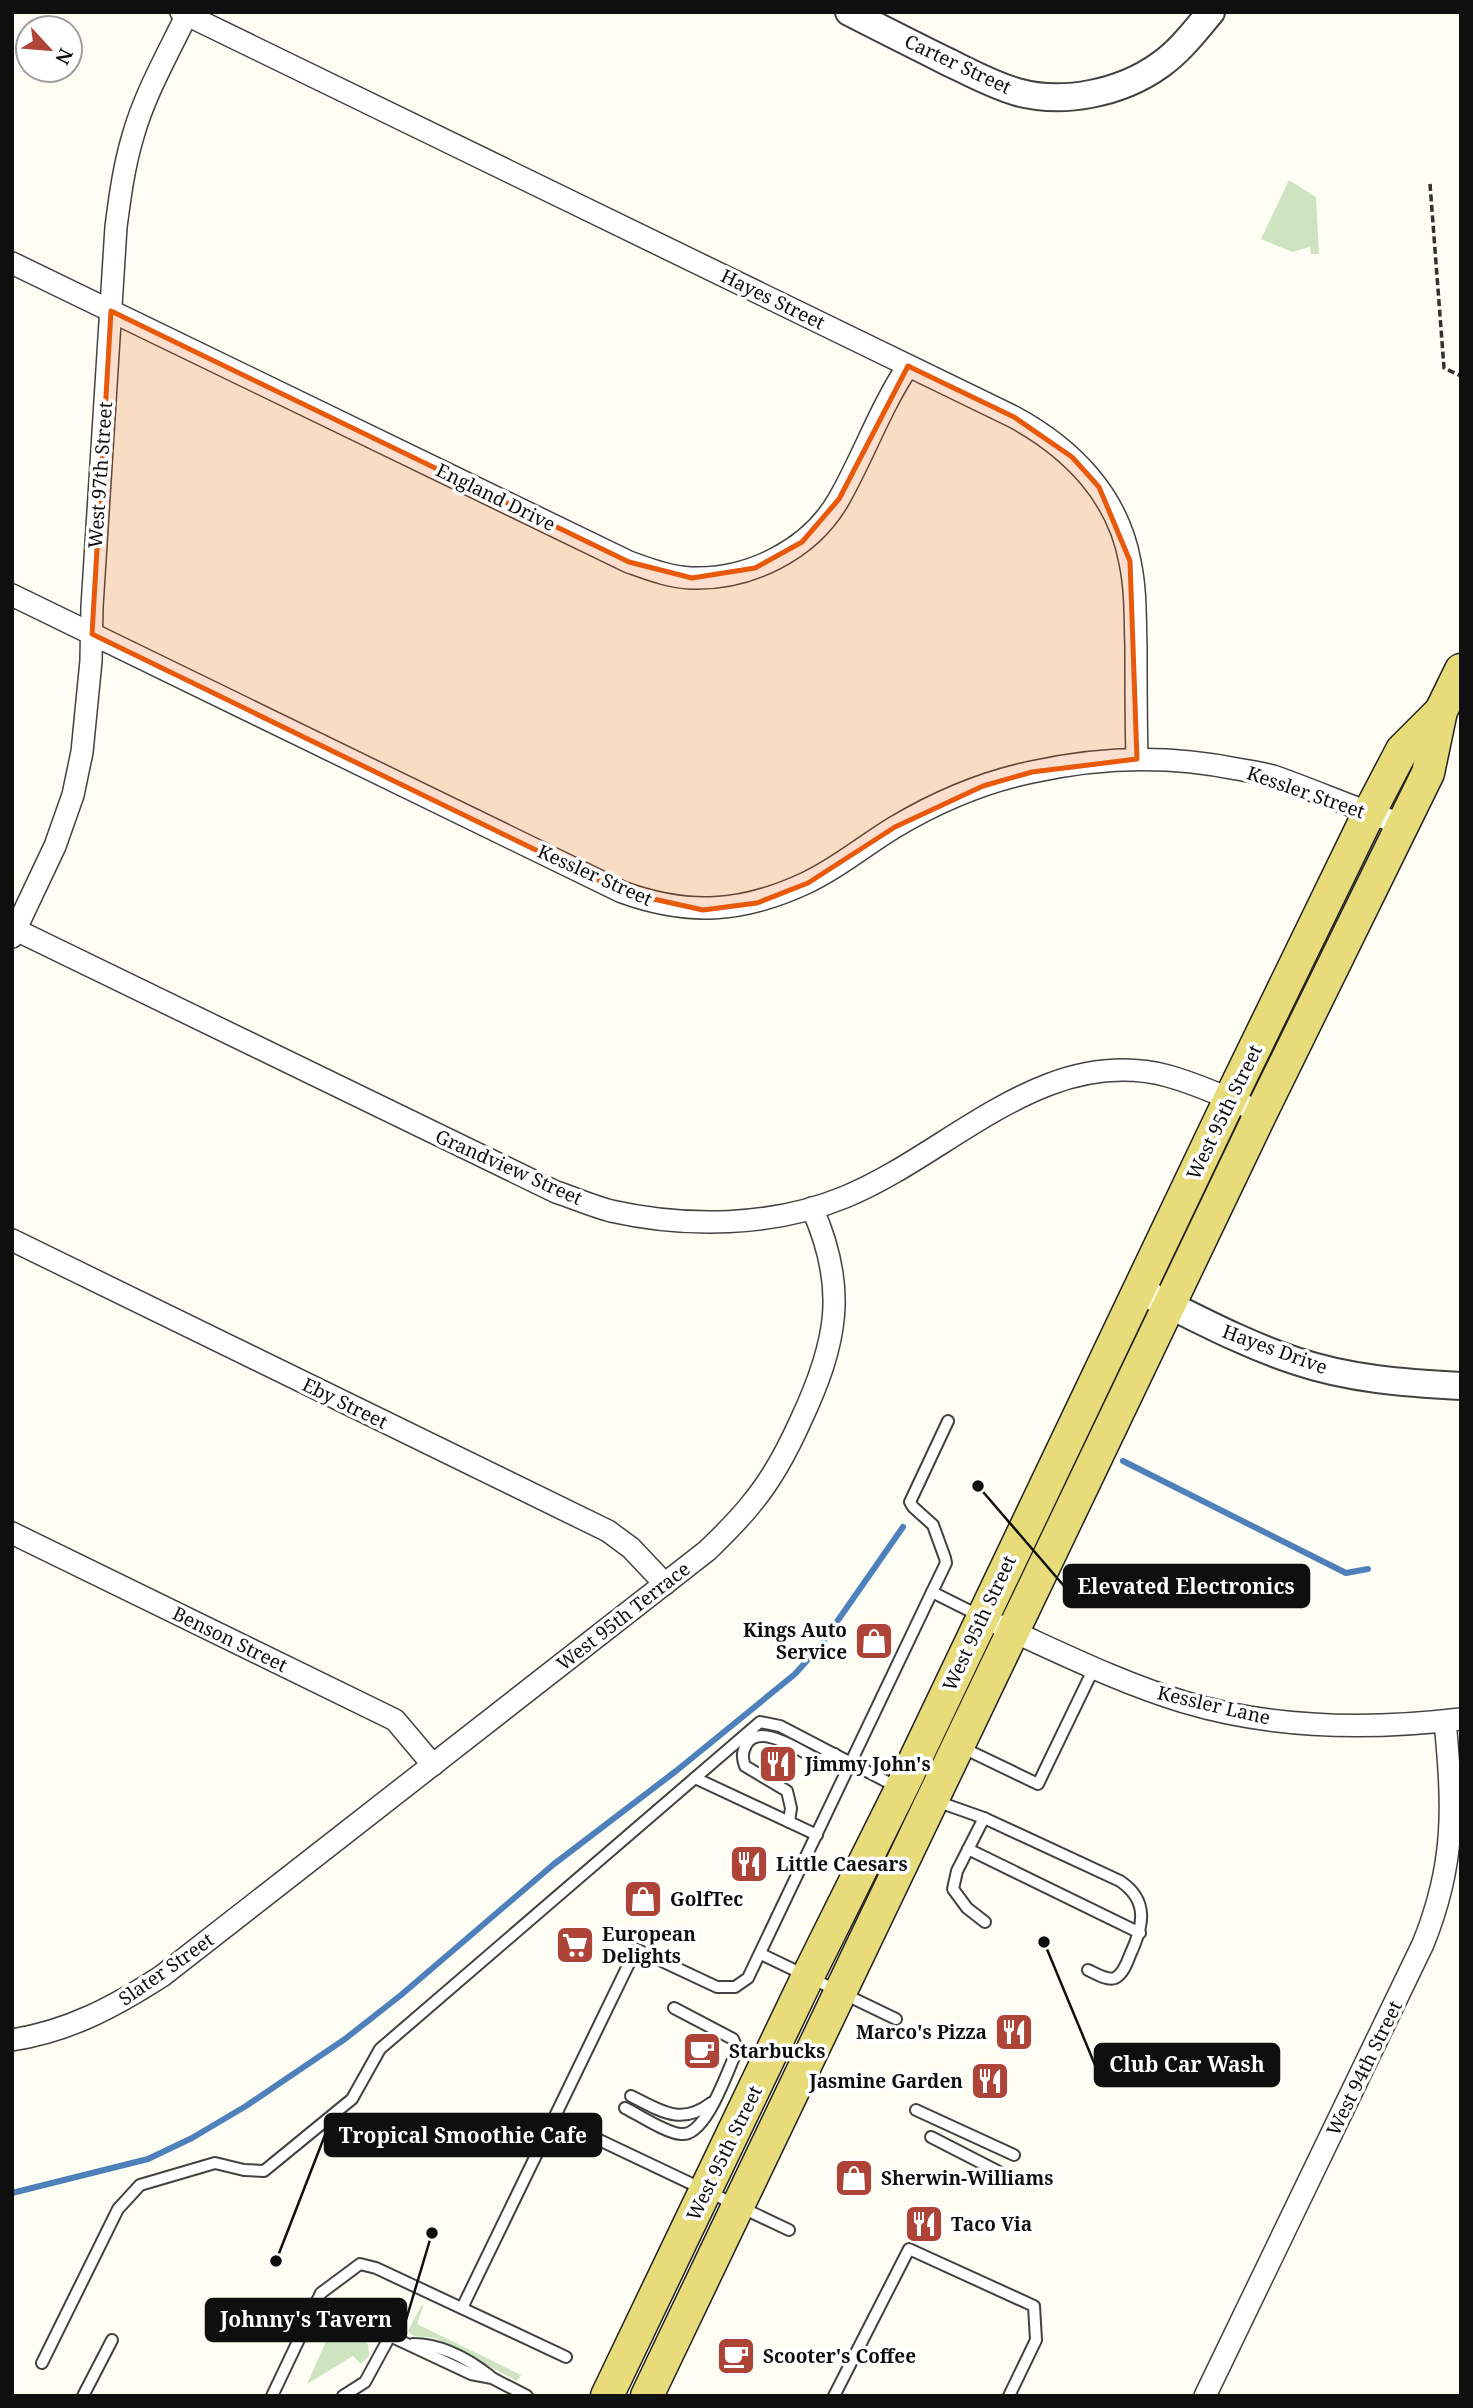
<svg xmlns="http://www.w3.org/2000/svg" width="1473" height="2408" viewBox="0 0 1473 2408" font-family="'Noto Serif',serif">
	<style>
		.green { fill: #cee4c0 }
		.lines { fill: none; stroke-linecap: round; stroke-linejoin: round }
		.stream { stroke: #4e80bc; stroke-width: 6 }
		.service-casing { stroke: #424242; stroke-width: 14 }
		.minor-casing { stroke: #424242; stroke-width: 24 }
		.tertiary-casing { stroke: #424242; stroke-width: 30 }
		.primary-casing { stroke: #202020; stroke-width: 35 }
		.path { stroke: #313131; stroke-width: 3.5; stroke-dasharray: 7 3.5; stroke-linecap: butt }
		.service { stroke: #fff; stroke-width: 10 }
		.minor { stroke: #fff; stroke-width: 21 }
		.tertiary { stroke: #fff; stroke-width: 26 }
		.primary { stroke: #e7dc79; stroke-width: 32 }
		.marked { fill: #e8590c; fill-opacity: 0.2; stroke: #e8590c; stroke-width: 5; stroke-linejoin: round }
		.labels { text-anchor: middle; stroke-width: 7; stroke-linejoin: round; paint-order: stroke }
		.street-label { font-size: 19px; fill: #0f0f0f; stroke: #fff }
		.poi-label { font-size: 19px; font-weight: bold; fill: #0f0f0f; stroke: #fff; text-anchor: start }
		.leader { fill: none; stroke: #0f0f0f; stroke-width: 2.5 }
		.callout-dot { fill: #0f0f0f; stroke: #fff; stroke-width: 2.5 }
		.callout { fill: #0f0f0f; stroke: #0f0f0f; stroke-width: 2.5 }
		.callout-label { font-size: 21px; text-anchor: middle; font-weight: bold; fill: #fff }
	</style>
	<rect width="100%" height="100%" fill="#fdfdf3"/>
	<g class="green">
		<path d="M 1289,180 L 1316,197 L 1319,254 L 1311,254 L 1310,247 L 1292,252 L 1261,239 Z"/>
		<path d="M 424,2304 L 417,2324 L 521,2375 L 517,2381 L 437,2339 C 428,2335 413,2340 408,2331 L 421,2306 Z"/>
		<path d="M 327,2324 L 334,2324 L 346,2329 L 343,2334 L 350,2338 L 353,2332 L 368,2344 L 369,2356 L 361,2364 L 353,2356 L 307,2384 L 327,2339 L 318,2334 L 316,2329 Z"/>
	</g>
	<g class="lines">
		<g class="stream">
			<path d="M 1123,1461 L 1346,1573 L 1368,1569"/>
			<path d="M 12,2193 L 148,2159 L 192,2138 L 246,2106 L 345,2039 L 401,1995 L 554,1864 L 676,1771 L 795,1674 L 820,1646 L 903,1527"/>
		</g>
		<g class="service-casing">
			<g id="service">
				<path d="M 932,1592 L 946,1563 L 945,1558 L 933,1525 L 913,1507 L 910,1502 L 948,1421"/>
				<path d="M 961,1747 L 1038,1784 L 1094,1668"/>
				<path d="M 695,1778 L 817,1835"/>
				<path d="M 933,1800 L 984,1818 L 1120,1881 C 1150,1901 1143,1927 1130,1955 C 1127,1963 1123,1974 1115,1978 C 1107,1981 1095,1973 1088,1970"/>
				<path d="M 984,1818 L 957,1871 L 953,1889 L 967,1908 L 985,1922"/>
				<path d="M 789,1822 L 791,1808 L 787,1791 L 745,1766 C 742,1758 742,1753 746,1745 C 759,1721 801,1752 819,1760 L 835,1754"/>
				<path d="M 968,1849 L 1140,1933"/>
				<path d="M 761,1954 L 896,2019"/>
				<path d="M 631,2096 C 661,2111 681,2126 711,2103"/>
				<path d="M 625,2108 C 639,2115 666,2133 681,2134 C 705,2137 726,2075 735,2055 L 736,2046 L 733,2039 L 674,2008"/>
				<path d="M 916,2110 L 1014,2155"/>
				<path d="M 555,2119 L 789,2230"/>
				<path d="M 931,2137 L 1005,2175"/>
				<path d="M 317,2301 L 390,2336 L 365,2382 L 343,2396"/>
				<path d="M 462,2308 L 636,1949 L 717,1987 L 735,1987 L 748,1978 L 932,1592 L 982,1617"/>
				<path d="M 390,2336 L 471,2374 L 492,2378 L 527,2396"/>
				<path d="M 413,2344 C 442,2344 467,2358 490,2376"/>
				<path d="M 42,2363 L 118,2209 L 140,2185 L 215,2163 L 244,2170 L 264,2171 L 352,2099 L 380,2049 L 760,1722 L 780,1726 L 899,1788"/>
				<path d="M 83,2396 L 112,2340"/>
				<path d="M 272,2396 L 321,2293 L 360,2264 L 376,2268 L 566,2357"/>
				<path d="M 834,2396 L 909,2249 L 1034,2306 L 1036,2340 L 1009,2396"/>
			</g>
		</g>
		<g class="minor-casing">
			<g id="minor">
				<path d="M 181,12 L 1014,417 C 1071,448 1118,495 1130,562 C 1136,590 1135,618 1136,647 C 1136,684 1136,722 1137,759"/>
				<path d="M 12,263 L 629,562 C 649,569 669,577 691,578 C 749,580 810,550 839,499 C 864,455 880,408 908,366"/>
				<path d="M 12,595 L 622,892 C 688,916 742,913 806,883 C 837,869 865,845 895,827 C 937,802 984,782 1032,772 C 1099,757 1169,755 1237,769 C 1248,771 1261,773 1273,776 C 1316,791 1358,810 1402,824"/>
				<path d="M 12,928 L 556,1192 C 574,1198 592,1206 611,1211 C 687,1228 772,1227 845,1197 C 950,1154 1044,1043 1168,1076 C 1200,1085 1231,1099 1261,1113"/>
				<path d="M 12,937 L 55,846 L 73,795 L 82,752 L 91,661 L 92,607 L 116,227 C 120,196 124,166 133,136 C 145,93 169,52 188,12"/>
				<path d="M 12,1240 L 608,1531 L 631,1548 L 665,1584"/>
				<path d="M 12,1533 L 395,1720 L 433,1765"/>
				<path d="M 1001,1626 C 1061,1653 1121,1683 1184,1702 C 1274,1729 1369,1730 1461,1719"/>
				<path d="M 12,2040 C 69,2031 114,2007 162,1976 L 708,1550 C 723,1535 739,1520 752,1503 C 773,1478 788,1449 801,1420 C 837,1343 848,1288 812,1208"/>
				<path d="M 1205,2396 L 1423,1944 C 1456,1863 1453,1806 1445,1721"/>
			</g>
		</g>
		<g class="tertiary-casing">
			<g id="tertiary">
				<path d="M 849,12 C 880,28 912,44 944,60 C 967,71 992,85 1017,92 C 1063,105 1121,93 1160,65 C 1180,51 1195,31 1211,12"/>
				<path d="M 1139,1290 C 1191,1315 1241,1343 1296,1361 C 1349,1379 1405,1383 1461,1386"/>
			</g>
		</g>
		<g class="primary-casing">
			<g id="primary">
				<path d="M 607,2396 L 808,1976 L 901,1789 L 1230,1099 L 1369,813 L 1402,750 L 1441,711"/>
				<path d="M 647,2396 L 1261,1113 L 1428,773 L 1441,711 L 1461,670"/>
			</g>
		</g>
		<path class="path" d="M 1430,184 L 1444,368 L 1461,376"/>
		<use href="#service" class="service"/>
		<use href="#minor" class="minor"/>
		<use href="#tertiary" class="tertiary"/>
		<use href="#primary" class="primary"/>
	</g>
	<path class="marked" d="M 111,311 L 629,562 L 692,578 L 755,568 L 802,542 L 839,499 L 908,366 L 1014,417 L 1072,457 L 1099,487 L 1130,561 L 1137,759 L 1032,772 L 983,786 L 895,827 L 808,883 L 757,903 L 703,910 L 622,892 L 92,634 Z"/>
	<defs>
		<g id="shop-square" transform="scale(2.0125)"><rect x="-9" y="-9" width="18" height="18" rx="4" fill="#ae4438" stroke="#fff"/><path d="M-5-2.5h2.3a2.7 3.5 0 0 1 5.4 0H5L5.5 6h-11ZM-1.5-2.5h3a1.5 2.3 0 0 0-3 0Z" fill="#fff"/></g>
		<g id="restaurant-square" transform="scale(2.0125)"><rect x="-9" y="-9" width="18" height="18" rx="4" fill="#ae4438" stroke="#fff"/><path d="M-5-6h1v4h1v-4h1v4h1v-4h1v5L-1.5 .5V6h-2V.5L-5-1ZM5-6V6H3V1.5H1.5Q1.5-4 5-6Z" fill="#fff"/></g>
		<g id="supermarket-square" transform="scale(2.0125)"><rect x="-9" y="-9" width="18" height="18" rx="4" fill="#ae4438" stroke="#fff"/><path d="M-6-5.5h2.5l.6 2H6L4.5 2H-2.5L-4.4-4H-6ZM-1.5 3.2a1.3 1.3 0 1 0 .1 0ZM3 3.2a1.3 1.3 0 1 0 .1 0Z" fill="#fff"/></g>
		<g id="cafe-square" transform="scale(2.0125)"><rect x="-9" y="-9" width="18" height="18" rx="4" fill="#ae4438" stroke="#fff"/><path d="M-5.5-4.5H6V0H3Q3 3.5 0 3.5H-2.5Q-5.5 3.5-5.5 0ZM3-3.2v2h1.7v-2ZM-6 4.5H4V6H-6Z" fill="#fff"/></g>
	</defs>
	<g fill-rule="evenodd">
		<use href="#shop-square" x="874" y="1641"/>
		<use href="#restaurant-square" x="778" y="1764"/>
		<use href="#restaurant-square" x="749" y="1864"/>
		<use href="#shop-square" x="643" y="1899"/>
		<use href="#supermarket-square" x="575" y="1945"/>
		<use href="#restaurant-square" x="1014" y="2032"/>
		<use href="#cafe-square" x="702" y="2051"/>
		<use href="#restaurant-square" x="990" y="2081"/>
		<use href="#shop-square" x="854" y="2178"/>
		<use href="#restaurant-square" x="924" y="2224"/>
		<use href="#cafe-square" x="736" y="2356"/>
	</g>
	<g class="labels">
		<g class="street-label">
			<text transform="translate(958 64) rotate(25)" y="7">Carter Street</text>
			<text transform="translate(773 299) rotate(26)" y="7">Hayes Street</text>
			<text transform="translate(100 475) rotate(-86)" y="7">West 97th Street</text>
			<text transform="translate(496 497) rotate(26)" y="7">England Drive</text>
			<text transform="translate(1306 792) rotate(19)" y="7">Kessler Street</text>
			<text transform="translate(595 875) rotate(24)" y="7">Kessler Street</text>
			<text transform="translate(1224 1112) rotate(-64)" y="7">West 95th Street</text>
			<text transform="translate(509 1167) rotate(24)" y="7">Grandview Street</text>
			<text transform="translate(1275 1349) rotate(20)" y="7">Hayes Drive</text>
			<text transform="translate(345 1403) rotate(26)" y="7">Eby Street</text>
			<text transform="translate(623 1616) rotate(-38)" y="7">West 95th Terrace</text>
			<text transform="translate(979 1623) rotate(-65)" y="7">West 95th Street</text>
			<text transform="translate(230 1639) rotate(26)" y="7">Benson Street</text>
			<text transform="translate(1214 1705) rotate(13)" y="7">Kessler Lane</text>
			<text transform="translate(166 1969) rotate(-35)" y="7">Slater Street</text>
			<text transform="translate(1364 2068) rotate(-64)" y="7">West 94th Street</text>
			<text transform="translate(724 2153) rotate(-64)" y="7">West 95th Street</text>
		</g>
		<g class="poi-label">
			<text x="847" y="1637" text-anchor="end">Kings Auto<tspan x="847" dy="22">Service</tspan></text>
			<text x="805" y="1771">Jimmy John's</text>
			<text x="776" y="1871">Little Caesars</text>
			<text x="670" y="1906">GolfTec</text>
			<text x="602" y="1941">European<tspan x="602" dy="22">Delights</tspan></text>
			<text x="987" y="2039" text-anchor="end">Marco's Pizza</text>
			<text x="729" y="2058">Starbucks</text>
			<text x="963" y="2088" text-anchor="end">Jasmine Garden</text>
			<text x="881" y="2185">Sherwin-Williams</text>
			<text x="951" y="2231">Taco Via</text>
			<text x="763" y="2363">Scooter's Coffee</text>
		</g>
	</g>
	<path class="leader" d="M978 1486L1064 1586M1044 1942L1095 2065M276 2261L325 2135M432 2233L406 2320"/>
	<g class="callout-dot">
		<circle cx="978" cy="1486" r="7"/>
		<circle cx="1044" cy="1942" r="7"/>
		<circle cx="276" cy="2261" r="7"/>
		<circle cx="432" cy="2233" r="7"/>
	</g>
	<g class="callout">
		<rect x="1064" y="1565" width="245" height="42" rx="7"/>
		<rect x="1095" y="2044" width="184" height="42" rx="7"/>
		<rect x="325" y="2114" width="276" height="42" rx="7"/>
		<rect x="206" y="2299" width="200" height="42" rx="7"/>
	</g>
	<g class="callout-label">
		<text x="1186" y="1594">Elevated Electronics</text>
		<text x="1187" y="2072">Club Car Wash</text>
		<text x="463" y="2143">Tropical Smoothie Cafe</text>
		<text x="306" y="2327">Johnny's Tavern</text>
	</g>
	<rect width="1473" height="2408" fill="none" stroke="#0f0f0f" stroke-width="28"/>
	<g transform="translate(49 49) rotate(116)"><circle r="33" fill="#ffffff" stroke="#9f9f9f" stroke-width="2"/>
	<path d="M0-5L12 26L0 18L-12 26Z" fill="#ae4438"/>
	<text y="-10" font-size="19" font-weight="bold" text-anchor="middle" fill="#0f0f0f">N</text>
	</g>
</svg>
